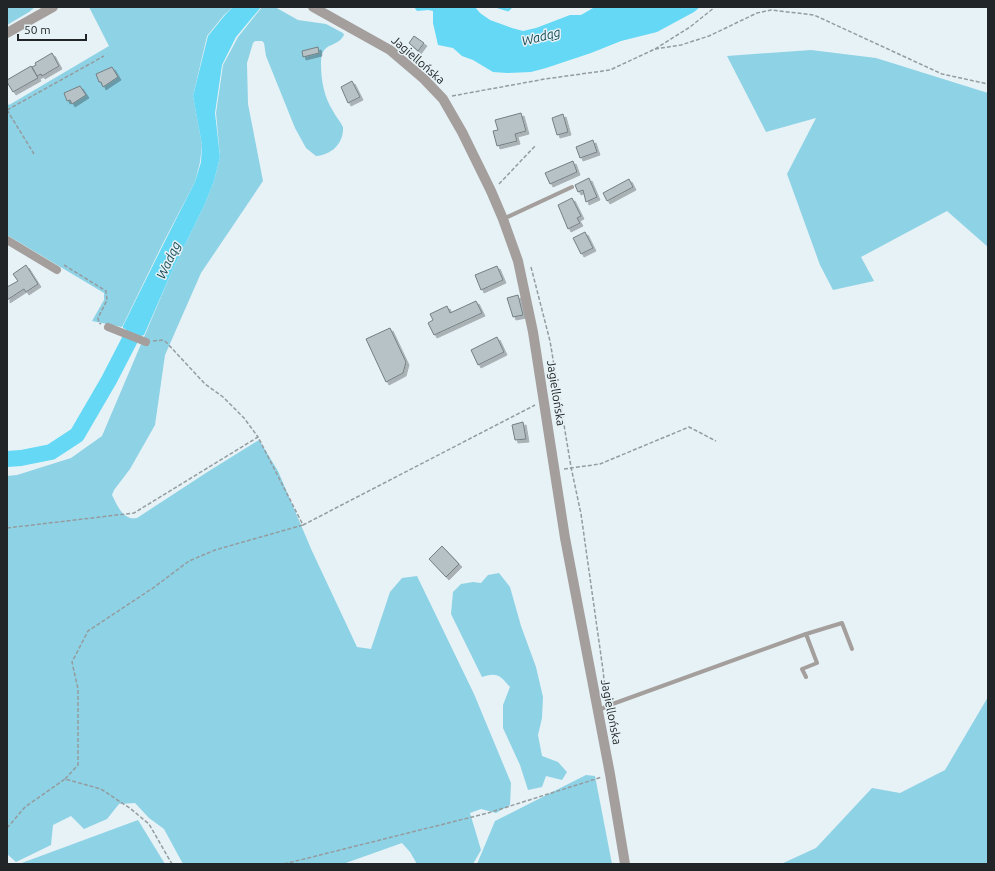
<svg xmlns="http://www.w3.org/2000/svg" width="995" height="871" viewBox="0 0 995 871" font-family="Ubuntu,sans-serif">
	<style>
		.green { fill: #8ed2e5 }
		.water { fill: #64d8f5 }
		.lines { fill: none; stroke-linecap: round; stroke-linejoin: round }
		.stream { stroke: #64d8f5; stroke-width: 2.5 }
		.river { stroke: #64d8f5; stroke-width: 16 }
		.building { fill: #b6c2c5; stroke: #747f82; filter: url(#shadow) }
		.path { stroke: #949c9f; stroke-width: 1.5; stroke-dasharray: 4 2; stroke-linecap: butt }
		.service { stroke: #a49f9d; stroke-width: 4 }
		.minor { stroke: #a49f9d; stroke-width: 8 }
		.tertiary { stroke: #a49f9d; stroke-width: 10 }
		.labels { text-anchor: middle; stroke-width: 3; stroke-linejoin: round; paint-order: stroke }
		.street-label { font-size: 12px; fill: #212527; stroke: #e6f2f6 }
		.water-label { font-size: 13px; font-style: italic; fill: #1a4d59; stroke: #e6f2f6 }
	</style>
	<defs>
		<filter id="shadow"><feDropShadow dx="3" dy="3" stdDeviation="0" flood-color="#0004"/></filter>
	</defs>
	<rect width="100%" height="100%" fill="#e6f2f6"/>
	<g class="green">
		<path d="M 7,7 L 35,7 L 29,12 L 7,25 Z"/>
		<path d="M 89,7 L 233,7 L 224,15 L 207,36 L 193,96 L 202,145 L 200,162 L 195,182 L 163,243 L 122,327 L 92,321 L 104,300 L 104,293 L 7,235 L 7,102 L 9,105 L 109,46 Z"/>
		<path d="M 262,7 L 275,7 L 298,20 L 326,24 L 343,33 L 344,35 C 338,46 328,43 323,52 C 321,55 321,60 321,64 C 321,80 324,97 333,111 C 336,117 340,121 343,127 C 344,144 331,155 316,156 L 306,148 L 295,128 L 266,56 L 264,43 L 262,41 L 255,41 L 253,43 L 247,63 L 248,104 L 263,181 L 201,273 L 165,355 L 155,425 L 130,469 L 114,490 L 112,495 C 117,505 123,521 137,518 L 209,471 L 259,440 L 278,471 L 312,551 L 357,647 L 371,649 L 390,592 L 402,578 L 417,576 L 474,694 L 511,783 L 510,805 L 496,813 L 481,809 L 470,813 L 481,850 L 473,864 L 417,864 L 410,852 L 402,843 L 343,864 L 183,864 L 164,829 L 149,818 L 135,803 L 119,804 L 107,819 L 84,829 L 71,816 L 53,825 L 51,845 L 16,862 L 7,854 L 7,476 L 17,475 L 71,458 L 102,436 L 172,271 L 204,206 L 214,181 L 220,157 L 216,113 L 223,65 L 238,37 Z"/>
		<path d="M 811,50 L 876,58 L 988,93 L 988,247 L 947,211 L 861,257 L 874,281 L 833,290 L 820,265 L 787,174 L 816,118 L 766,132 L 727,56 Z"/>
		<path d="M 499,573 L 510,587 L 521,626 L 536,667 L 543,697 L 542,718 L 538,735 L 542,756 L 558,762 L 567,772 L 562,780 L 546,776 L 542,787 L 528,790 L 520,765 L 503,728 L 503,705 L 510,687 C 500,675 497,672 482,677 L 451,614 L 453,592 L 461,584 L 473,582 L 481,583 L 488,575 Z"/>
		<path d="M 988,697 L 988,864 L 781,864 L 816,848 L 872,788 L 900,793 L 945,770 Z"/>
		<path d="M 586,775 L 595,776 L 612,864 L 477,864 L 495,821 Z"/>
		<path d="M 138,820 L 165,864 L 19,864 Z"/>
	</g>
	<g class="water">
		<path d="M 233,7 L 261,7 L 236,37 L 222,65 L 215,113 L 220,157 L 214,181 L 204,206 L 172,271 L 144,335 L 141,336 L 123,328 L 123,326 L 164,243 L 195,182 L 201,162 L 202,145 L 193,96 L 208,36 L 225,15 Z"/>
		<path d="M 414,7 L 475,7 L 480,13 L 490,20 L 512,28 L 523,31 L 536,28 L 570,15 L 581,15 L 593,8 L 598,7 L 700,7 L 694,12 L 657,32 L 621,41 L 591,53 L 546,68 L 531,72 L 507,73 L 493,72 L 473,60 L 462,56 L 453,48 L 438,45 L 433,23 L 433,11 L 428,10 L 417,11 Z"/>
	</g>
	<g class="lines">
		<path class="stream" d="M 498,7 L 508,10 L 511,7"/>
		<path class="river" d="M 7,459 L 21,458 L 51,452 L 77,435 L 109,380 L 140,320"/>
	</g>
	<g class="building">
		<path d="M 414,36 L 424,43 L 418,51 L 409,43 Z"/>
		<path d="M 318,47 L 319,53 L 303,57 L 302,51 Z"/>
		<path d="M 52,53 L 59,66 L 42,76 L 41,74 L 37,76 L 32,67 L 36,65 L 35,63 Z"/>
		<path d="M 31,66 L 38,78 L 13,92 L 7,82 L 7,80 Z"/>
		<path d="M 112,67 L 118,77 L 103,87 L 101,82 L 99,82 L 96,74 Z"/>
		<path d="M 352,81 L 360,97 L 348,103 L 341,87 Z"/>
		<path d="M 80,86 L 86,95 L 72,104 L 70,100 L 67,101 L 64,93 Z"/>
		<path d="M 521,113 L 526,131 L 515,134 L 517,141 L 497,146 L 493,131 L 498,130 L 495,120 Z"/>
		<path d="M 563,114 L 568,132 L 557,135 L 552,118 Z"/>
		<path d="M 593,140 L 597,152 L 580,158 L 576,147 Z"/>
		<path d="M 573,161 L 577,172 L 550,184 L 545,173 Z"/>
		<path d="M 589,178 L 597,197 L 586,202 L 583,190 L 578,192 L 575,185 Z"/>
		<path d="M 629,179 L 633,187 L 607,201 L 603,193 Z"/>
		<path d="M 572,198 L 581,216 L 577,218 L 580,223 L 568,229 L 558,205 Z"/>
		<path d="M 585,232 L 593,248 L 581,254 L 573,238 Z"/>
		<path d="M 26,265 L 38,284 L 26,292 L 24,289 L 7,300 L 7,287 L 18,281 L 13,274 Z"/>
		<path d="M 497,266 L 503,280 L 481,290 L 475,275 Z"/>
		<path d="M 518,295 L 523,315 L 513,317 L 507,298 Z"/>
		<path d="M 476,301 L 482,313 L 434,335 L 428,323 L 433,320 L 430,314 L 447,306 L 450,313 Z"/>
		<path d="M 390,328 L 406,362 L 403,373 L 386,382 L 366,339 Z"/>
		<path d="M 497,337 L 504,352 L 478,365 L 471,350 Z"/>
		<path d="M 523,422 L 526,439 L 515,440 L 512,425 Z"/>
		<path d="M 442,546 L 459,564 L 446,577 L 429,559 Z"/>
	</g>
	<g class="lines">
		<g class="path">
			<path d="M 655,49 L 681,45 L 709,36 L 757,13 L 771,10 L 814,15 L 942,74 L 988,84"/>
			<path d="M 452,96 L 545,79 L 610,70 L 655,49 L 690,27 L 715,7"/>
			<path d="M 7,110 L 104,56"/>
			<path d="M 7,110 L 34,154"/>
			<path d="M 499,184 L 536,145"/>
			<path d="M 64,265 L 106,291 L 107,300 L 98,318 L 99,323 L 101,324"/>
			<path d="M 531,267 L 550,341 L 571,467 L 581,514 L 603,670 L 606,698"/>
			<path d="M 153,341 L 163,340 L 166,342 L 205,384 L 223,397 L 244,418 L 258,437"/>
			<path d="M 564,469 L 600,464 L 689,427 L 716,441"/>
			<path d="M 7,528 L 134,513 L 258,437 L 303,525 L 535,405"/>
			<path d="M 65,779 L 78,765 L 78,689 L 72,662 L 88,631 L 153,588 L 189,561 L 215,550 L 303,525"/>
			<path d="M 7,828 L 25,807 L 65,779 L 101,789 L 131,809 L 149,824 L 172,864"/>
			<path d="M 284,864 L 488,813 L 602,777"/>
		</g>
		<g class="service">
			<path d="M 503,219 L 572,187"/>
			<path d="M 806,634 L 842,623 L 852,649"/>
			<path d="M 598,711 L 607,706 L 806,634 L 817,663 L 802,669 L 806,677"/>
		</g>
		<g class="minor">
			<path d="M 7,240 L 57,270"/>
			<path d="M 108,327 L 146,342"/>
		</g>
		<g class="tertiary">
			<path d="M 313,7 L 390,50 L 424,79 L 443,99 L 462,132 L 491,191 L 503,219 L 518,261 L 533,332 L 565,538 L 610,774 L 625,864"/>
			<path d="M 7,33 L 53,7"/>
		</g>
	</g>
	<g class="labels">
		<g class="street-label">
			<text transform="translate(418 60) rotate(41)" y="4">Jagiellońska</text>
			<text transform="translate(556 393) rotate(81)" y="4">Jagiellońska</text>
			<text transform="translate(611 712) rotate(79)" y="4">Jagiellońska</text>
		</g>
		<g class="water-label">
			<text transform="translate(541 36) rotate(-14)" y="5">Wadąg</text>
			<text transform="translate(168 260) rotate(-65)" y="5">Wadąg</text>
		</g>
	</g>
	<rect width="995" height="871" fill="none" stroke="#212527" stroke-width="16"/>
	<path d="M18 34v6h68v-6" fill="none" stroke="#212527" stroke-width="2"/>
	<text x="24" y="34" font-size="12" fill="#212527" stroke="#e6f2f6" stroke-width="3" paint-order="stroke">50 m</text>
</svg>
